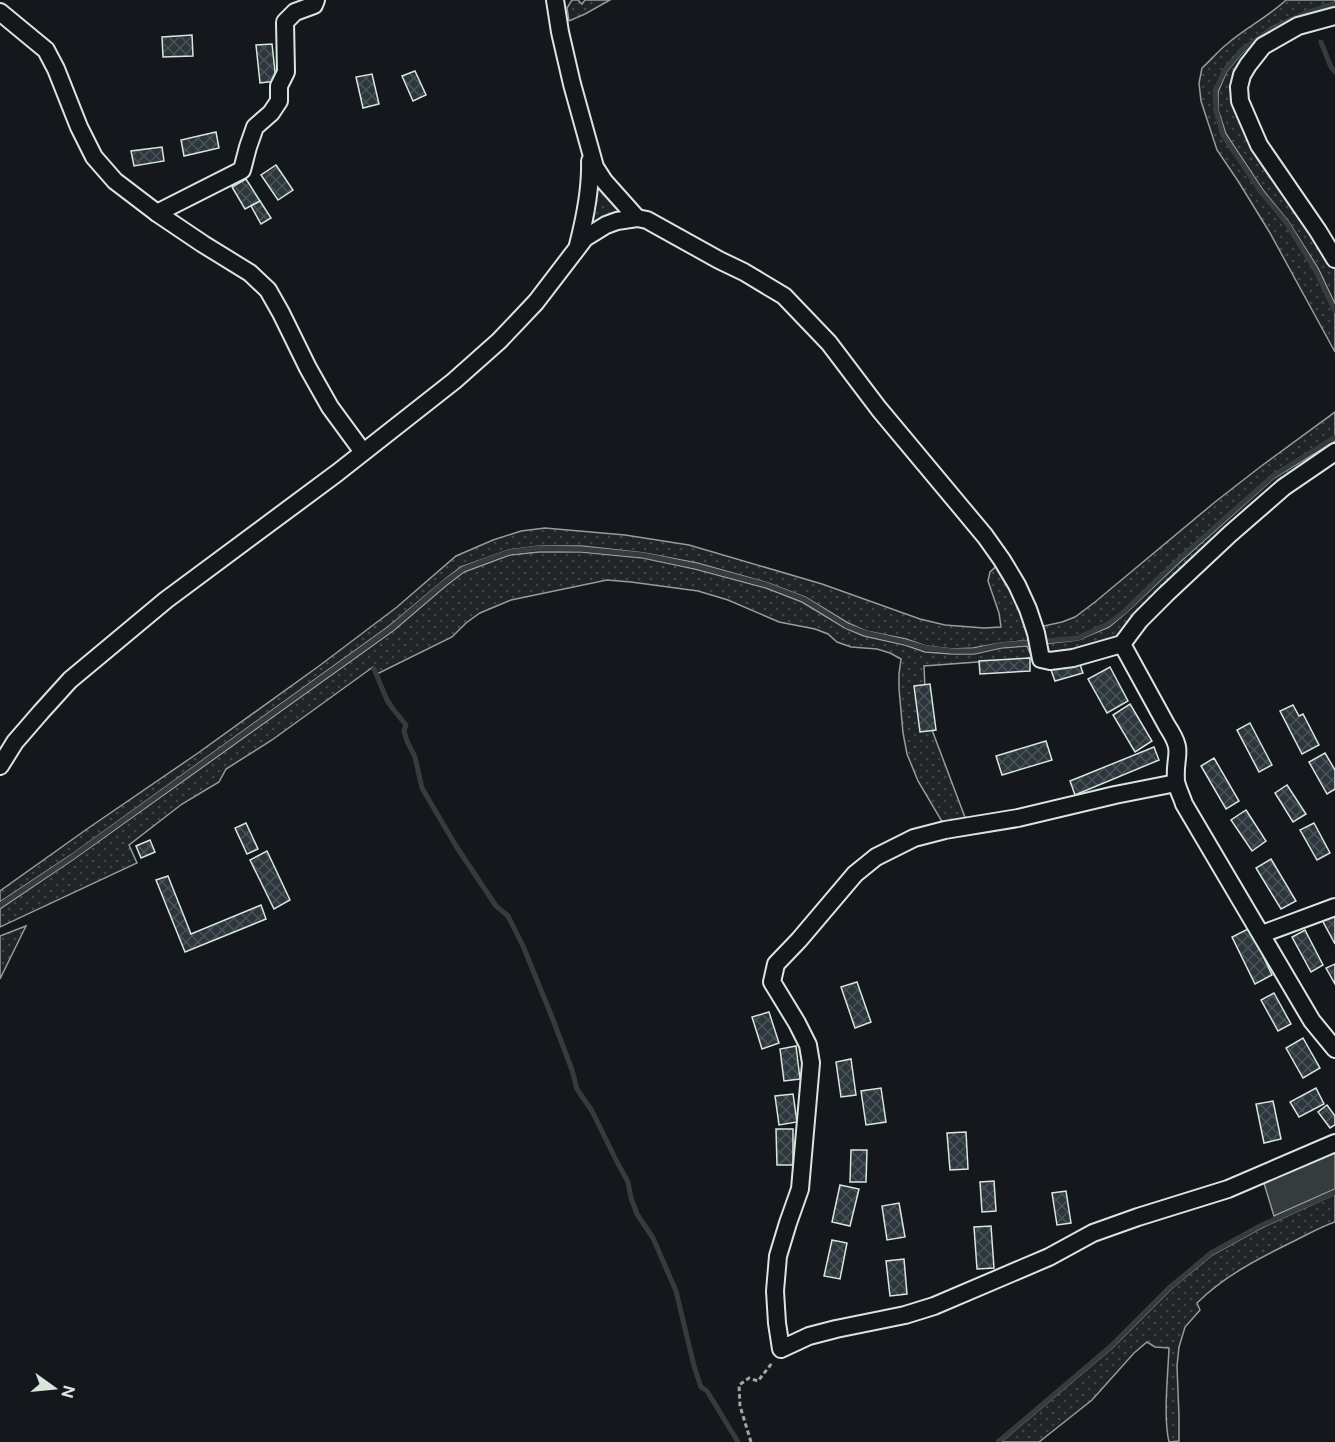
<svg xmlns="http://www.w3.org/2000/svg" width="1335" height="1442" viewBox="0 0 1335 1442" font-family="'Public Sans',sans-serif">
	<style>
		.grass { fill: url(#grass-dots); stroke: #939e99; stroke-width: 1.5 }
		.water { fill: #363b3e; stroke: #939e99; stroke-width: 1.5 }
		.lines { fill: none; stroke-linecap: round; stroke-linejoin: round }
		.stream { stroke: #363b3e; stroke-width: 5 }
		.building { fill: url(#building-cross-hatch); stroke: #d8e6dc; stroke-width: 1.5 }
		.minor-casing { stroke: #d8e6dc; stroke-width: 20 }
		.path { stroke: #9da8a2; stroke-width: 3; stroke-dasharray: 4.5 3; stroke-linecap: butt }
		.minor { stroke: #14181c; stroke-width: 16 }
	</style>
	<defs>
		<pattern id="grass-dots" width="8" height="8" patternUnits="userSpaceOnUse" patternTransform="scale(1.5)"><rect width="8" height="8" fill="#202428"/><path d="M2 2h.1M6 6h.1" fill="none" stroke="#404447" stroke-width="1.8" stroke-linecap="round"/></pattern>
		<pattern id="building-cross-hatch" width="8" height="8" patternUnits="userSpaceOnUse" patternTransform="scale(1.5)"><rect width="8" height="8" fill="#2c363c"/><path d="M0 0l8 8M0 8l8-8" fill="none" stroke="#4a5358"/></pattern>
	</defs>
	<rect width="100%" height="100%" fill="#14181c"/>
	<g class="grass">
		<path d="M 572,0 L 578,0 L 582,4 L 585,0 L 610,0 L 585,14 L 569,21 L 567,8 Z"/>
		<path d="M 1286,0 L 1335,0 L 1335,2 L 1305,12 L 1272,27 L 1241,49 L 1224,69 L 1214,91 L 1215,111 L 1222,135 L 1260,192 L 1285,223 L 1314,270 L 1335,314 L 1335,352 L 1270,233 L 1238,181 L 1217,150 L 1201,101 L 1199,83 L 1202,68 C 1211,60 1218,51 1227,44 C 1245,28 1268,17 1286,0 Z"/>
		<path d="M 1335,7 L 1335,12 L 1296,22 L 1235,87 L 1335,265 L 1335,304 L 1318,268 L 1288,221 L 1263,190 L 1226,134 L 1218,110 L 1218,92 L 1227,71 L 1243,52 L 1274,31 L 1307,15 Z"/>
		<path d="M 594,176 L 626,213 L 588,227 Z"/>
		<path d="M 1335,412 L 1335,436 L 1272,475 L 1177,559 L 1125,609 L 1108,623 L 1077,637 L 1042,640 L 1039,627 L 1062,622 L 1075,617 L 1095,602 L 1215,502 L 1260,467 Z"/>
		<path d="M 1335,441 L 1335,447 L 1120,642 L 1050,657 L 1043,644 L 1078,640 L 1109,627 L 1127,612 L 1180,562 L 1274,478 Z"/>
		<path d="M 545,528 L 625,535 L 689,545 L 822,584 L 920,619 L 945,625 L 984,628 L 1001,627 L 999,613 L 988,581 L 990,572 L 1000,563 L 1033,640 L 1001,643 L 973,648 L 952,649 L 926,646 L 906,639 L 866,631 L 848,623 L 805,597 L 768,583 L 697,563 L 644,553 L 582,546 L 539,546 L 509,550 L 461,567 L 444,580 L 389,626 L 71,855 L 0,902 L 0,891 L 87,829 L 198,753 L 319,666 L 397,607 L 456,556 L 493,540 L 521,531 Z"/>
		<path d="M 539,552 L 581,552 L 643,558 L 695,569 L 766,588 L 802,602 L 845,628 L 864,636 L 905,645 L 925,652 L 952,654 L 974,654 L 1001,648 L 1027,646 L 1032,658 L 924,666 L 926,714 L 966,820 L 944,825 L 918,781 L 907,754 L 903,733 L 899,689 L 899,674 L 901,659 L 890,653 L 877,649 L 851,647 L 837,642 L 828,634 L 815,629 L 779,622 L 728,600 L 698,591 L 631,582 L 607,580 L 511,600 L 480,613 L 466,623 L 452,637 L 377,674 L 373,667 L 272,740 L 226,769 L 219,782 L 182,804 L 129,845 L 137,863 L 0,927 L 0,909 L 74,859 L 393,631 L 447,585 L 464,572 L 510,555 Z"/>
		<path d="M 26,926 L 0,979 L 0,936 Z"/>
		<path d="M 1335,1194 L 1335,1222 C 1320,1227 1307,1235 1292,1242 C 1258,1259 1224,1276 1197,1303 L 1200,1310 L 1185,1327 L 1179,1347 L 1177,1366 L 1179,1416 L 1179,1441 L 1169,1442 C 1163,1417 1168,1375 1169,1348 L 1155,1347 L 1147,1342 L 1134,1353 L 1092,1400 L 1039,1442 L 1001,1442 L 1112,1348 L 1171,1289 L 1212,1255 L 1261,1228 Z"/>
	</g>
	<path class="water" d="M 1335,1149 L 1335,1189 L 1274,1216 L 1263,1180 Z"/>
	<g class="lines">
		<g class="stream">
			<path d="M 1335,4 L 1306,13 L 1272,29 L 1242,50 L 1225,70 L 1215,91 L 1216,111 L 1223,135 L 1261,192 L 1286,222 L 1315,269 L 1335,311"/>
			<path d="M 1321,42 L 1331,67 L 1335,72"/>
			<path d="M 374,669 L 387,700 L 393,709 L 406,725 L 404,731 L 407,741 L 415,757 L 422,788 L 456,846 L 496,906 L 508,916 L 523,946 L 552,1017 L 572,1070 L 577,1089 L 592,1111 L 617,1162 L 628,1182 L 631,1198 L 637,1214 L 653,1238 L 676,1291 L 694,1366 L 701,1387 L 707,1391 L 738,1442"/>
			<path d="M 0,905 L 72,857 L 391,628 L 445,582 L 463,569 L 486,560 L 509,552 L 539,548 L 581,549 L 643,555 L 696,566 L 767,585 L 804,599 L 847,626 L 866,633 L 905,642 L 926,648 L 952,651 L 974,651 L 1001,645 L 1078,638 L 1108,624 L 1126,610 L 1178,560 L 1273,476 L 1335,437"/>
			<path d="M 998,1442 L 1110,1347 L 1169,1288 L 1211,1253 L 1260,1226 L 1335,1192"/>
		</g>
	</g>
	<g class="building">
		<path d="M 192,35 L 193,56 L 163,57 L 162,37 Z"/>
		<path d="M 272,44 L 276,81 L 260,83 L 256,45 Z"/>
		<path d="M 415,71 L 426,95 L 413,101 L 402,76 Z"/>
		<path d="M 372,74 L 379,104 L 363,108 L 356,77 Z"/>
		<path d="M 216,132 L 219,148 L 184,156 L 181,140 Z"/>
		<path d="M 162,147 L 164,161 L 134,166 L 131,151 Z"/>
		<path d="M 276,165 L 293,190 L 278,200 L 261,175 Z"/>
		<path d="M 246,179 L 260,201 L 245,209 L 232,187 Z"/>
		<path d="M 260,201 L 271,218 L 261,224 L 251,206 Z"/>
		<path d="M 1030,658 L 1030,671 L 980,674 L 979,661 Z"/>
		<path d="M 1079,662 L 1083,673 L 1055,681 L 1051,670 Z"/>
		<path d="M 1110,667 L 1128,701 L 1107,713 L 1088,679 Z"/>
		<path d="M 930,684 L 936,730 L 920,732 L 914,686 Z"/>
		<path d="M 1130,704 L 1152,741 L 1135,752 L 1113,715 Z"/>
		<path d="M 1293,705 L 1299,716 L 1303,714 L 1319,745 L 1302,754 L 1280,711 Z"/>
		<path d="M 1250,723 L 1272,765 L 1259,772 L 1237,730 Z"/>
		<path d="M 1046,741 L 1052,760 L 1002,775 L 996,756 Z"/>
		<path d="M 1154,747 L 1159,760 L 1075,795 L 1070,781 Z"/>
		<path d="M 1325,753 L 1335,770 L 1335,789 L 1327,794 L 1309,762 Z"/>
		<path d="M 1214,758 L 1239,801 L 1226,809 L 1201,766 Z"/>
		<path d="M 1287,785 L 1306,814 L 1293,822 L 1275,793 Z"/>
		<path d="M 1246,810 L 1266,841 L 1252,851 L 1231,820 Z"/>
		<path d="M 246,823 L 258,849 L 247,854 L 235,828 Z"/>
		<path d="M 1314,823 L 1330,853 L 1317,860 L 1300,830 Z"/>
		<path d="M 150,840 L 155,852 L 141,858 L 136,846 Z"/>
		<path d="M 267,851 L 290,900 L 274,909 L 250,860 Z"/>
		<path d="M 1271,859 L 1296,901 L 1281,909 L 1256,868 Z"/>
		<path d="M 168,876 L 191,934 L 261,905 L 266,919 L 185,952 L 156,880 Z"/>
		<path d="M 1335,911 L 1335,944 L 1321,918 Z"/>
		<path d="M 1250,928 L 1272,975 L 1255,984 L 1232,937 Z"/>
		<path d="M 1305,930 L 1323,965 L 1311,972 L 1292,937 Z"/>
		<path d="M 1335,964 L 1335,984 L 1326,968 Z"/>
		<path d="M 857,982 L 871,1022 L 855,1028 L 841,987 Z"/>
		<path d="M 1274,993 L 1291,1024 L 1278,1031 L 1261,1000 Z"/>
		<path d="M 769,1012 L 779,1043 L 762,1049 L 752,1017 Z"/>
		<path d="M 1303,1038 L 1320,1068 L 1303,1078 L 1286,1048 Z"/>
		<path d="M 796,1046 L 800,1079 L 784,1081 L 780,1049 Z"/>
		<path d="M 851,1059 L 856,1095 L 841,1097 L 836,1062 Z"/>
		<path d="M 881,1088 L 886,1122 L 866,1125 L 861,1091 Z"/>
		<path d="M 1316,1088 L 1324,1104 L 1299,1117 L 1290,1102 Z"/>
		<path d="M 793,1094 L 797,1122 L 779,1125 L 775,1096 Z"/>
		<path d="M 1273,1101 L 1281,1139 L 1264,1143 L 1256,1104 Z"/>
		<path d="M 1327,1105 L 1335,1116 L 1335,1125 L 1330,1128 L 1318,1112 Z"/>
		<path d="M 776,1129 L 793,1129 L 793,1165 L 777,1165 Z"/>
		<path d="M 966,1132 L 968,1169 L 950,1170 L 947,1133 Z"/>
		<path d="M 851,1150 L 867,1150 L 866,1182 L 850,1182 Z"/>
		<path d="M 994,1181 L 996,1211 L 982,1212 L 980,1182 Z"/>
		<path d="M 840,1185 L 859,1189 L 850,1226 L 832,1222 Z"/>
		<path d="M 1066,1191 L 1071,1223 L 1057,1225 L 1052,1193 Z"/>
		<path d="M 899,1203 L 905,1237 L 887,1240 L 882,1206 Z"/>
		<path d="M 991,1226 L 994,1268 L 977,1269 L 974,1227 Z"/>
		<path d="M 832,1240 L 847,1243 L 840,1279 L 824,1276 Z"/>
		<path d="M 904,1259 L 907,1294 L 890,1296 L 886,1261 Z"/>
	</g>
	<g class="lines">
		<g class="minor-casing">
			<g id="minor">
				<path d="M 555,0 L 560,32 L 572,84 L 595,167 L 604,181 L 637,218"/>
				<path d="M 0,12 L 46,50 L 56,69 L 79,127 L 94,157 L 115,181 L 157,213 L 203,244 L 250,273 L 268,290 L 281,313 L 308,368 L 330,407 L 363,452"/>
				<path d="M 1335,16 L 1298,26 L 1263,46 L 1248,65 L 1242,75 L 1239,87 L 1240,101 L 1259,145 L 1318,231 L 1335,259"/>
				<path d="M 157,213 L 242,170 L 248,147 L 255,127 L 271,113 L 279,101 L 279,86 L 286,72 L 285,22 L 295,12 L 314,5 L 316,0"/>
				<path d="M 578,245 C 585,218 591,190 590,161"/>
				<path d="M 1122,644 L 1167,726 C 1185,753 1174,753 1176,781 C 1177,788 1182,797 1184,804 L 1312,1021 L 1335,1049"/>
				<path d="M 0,766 L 15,742 L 41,712 L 70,680 L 166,600 L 337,473 L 454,381 L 499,341 L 536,302 L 585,238 L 606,225 L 617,221 L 637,218 L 647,220 L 719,260 L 744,272 L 784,296 L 829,343 L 879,409 L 985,536 L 1002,560 L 1017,585 L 1028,609 L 1036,633 L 1041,659 L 1050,661 L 1073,658 L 1122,644 L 1140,620 L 1166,594 L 1230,534 L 1284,487 L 1335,452"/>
				<path d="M 1176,783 L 1115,795 L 1018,818 L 945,830 L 914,838 L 876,857 L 855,874 L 799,940 L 776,964 L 772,982 L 797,1023 L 808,1045 L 811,1063 L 800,1189 L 788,1223 L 778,1256 L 775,1291 L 777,1323 L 781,1349 L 809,1336 L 836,1329 L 905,1315 L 934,1306 L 1049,1257 L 1093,1233 L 1138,1217 L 1228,1189 L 1335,1143"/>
				<path d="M 1262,934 L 1335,907"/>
			</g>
		</g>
		<path class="path" d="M 751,1442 L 740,1406 L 739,1385 L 749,1378 L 758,1381 L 772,1363"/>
		<use href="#minor" class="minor"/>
	</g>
	<g transform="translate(54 1388) rotate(105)" stroke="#14181c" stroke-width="4.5" paint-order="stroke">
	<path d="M0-4.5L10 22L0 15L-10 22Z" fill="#d8e6dc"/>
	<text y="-9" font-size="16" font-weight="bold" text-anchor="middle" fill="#d8e6dc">N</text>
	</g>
</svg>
